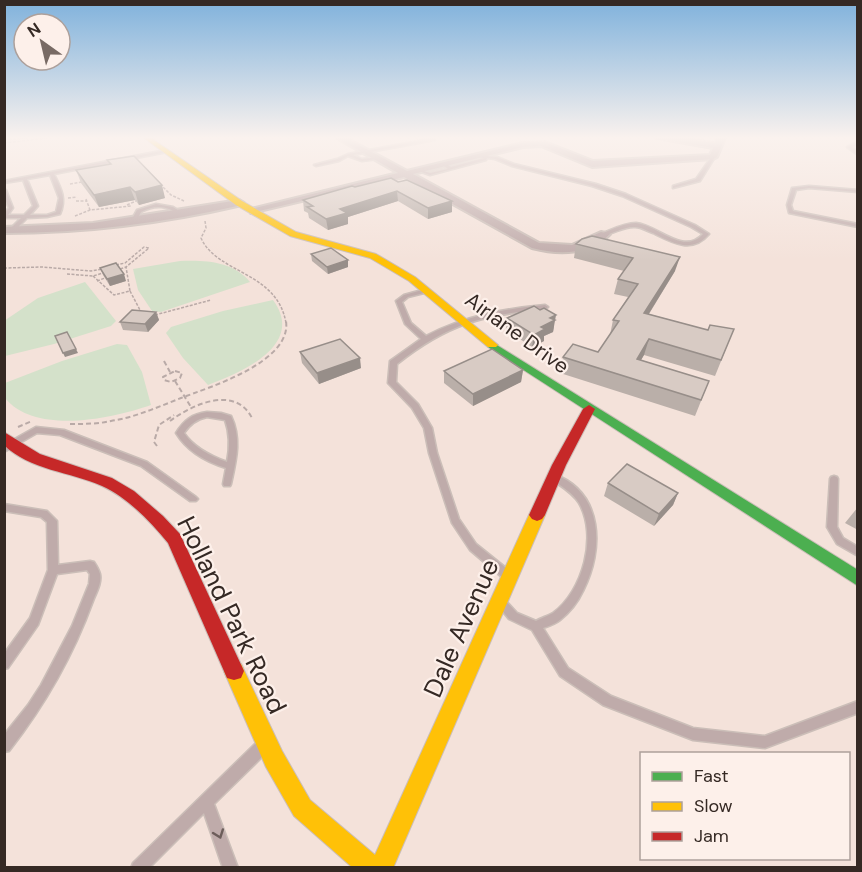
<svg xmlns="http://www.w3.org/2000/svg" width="862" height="872" viewBox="0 0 862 872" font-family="'DM Sans',sans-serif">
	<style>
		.green { fill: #d4e1ca }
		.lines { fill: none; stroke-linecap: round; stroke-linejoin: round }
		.lane-casing { stroke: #cbbeb8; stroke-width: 3 }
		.street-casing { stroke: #cbbeb8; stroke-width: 4 }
		.fast-casing { stroke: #cbbeb8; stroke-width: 2 }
		.slow-casing { stroke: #cbbeb8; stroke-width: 2 }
		.jam-casing { stroke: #cbbeb8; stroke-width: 2 }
		.path-far1 { stroke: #b9aaa7; stroke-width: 1.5; stroke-dasharray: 3 1.5; stroke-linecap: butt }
		.path { stroke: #b9aaa7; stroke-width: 2; stroke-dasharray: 5 3; stroke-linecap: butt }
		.lane { fill: #bfabaa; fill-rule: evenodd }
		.street { fill: #bfabaa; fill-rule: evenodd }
		.fast { fill: #4caf50; fill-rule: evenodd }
		.slow { fill: #ffc107; fill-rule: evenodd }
		.jam { fill: #c62828; fill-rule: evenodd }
		.wall { fill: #baafa9 }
		.shaded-wall { fill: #978e89 }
		.building { fill: #d8cbc4; stroke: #978e89; stroke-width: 1.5 }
		.oneway { stroke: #6c5d5a }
		.labels { text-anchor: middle; stroke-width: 4.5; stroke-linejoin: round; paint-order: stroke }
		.street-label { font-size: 21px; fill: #352924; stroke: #fdf0ea }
		.near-street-label { font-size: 26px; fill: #352924; stroke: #fdf0ea }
	</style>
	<rect width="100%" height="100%" fill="#f4e2da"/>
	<g class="green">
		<path d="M 180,261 C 205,260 233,261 250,282 L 161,312 L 152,311 L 138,290 L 133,269 Z"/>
		<path d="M 85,282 L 116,321 L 111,326 L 54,344 L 5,356 L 4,321 L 38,298 Z"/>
		<path d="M 273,300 C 306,345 242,372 208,385 L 183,358 L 166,333 L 171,327 L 223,311 Z"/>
		<path d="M 117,344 L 127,345 L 142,372 L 151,405 C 111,419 35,435 5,398 L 5,383 L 62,361 Z"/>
	</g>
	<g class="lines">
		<g class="lane-casing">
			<g id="lane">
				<path d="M 434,138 L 435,140 L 353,155 L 362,159 L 379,157 L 378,159 L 362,161 L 348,156 L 339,161 L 316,166 L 314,165 L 337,159 L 348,154 Z"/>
				<path d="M 858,141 L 858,144 L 852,147 L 858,152 L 858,155 L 847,147 Z"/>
				<path d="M 166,150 L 167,152 L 54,174 C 61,188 67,199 60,214 L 47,217 L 27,218 L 14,231 L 9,230 L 21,218 L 4,218 L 4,213 L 9,208 L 4,197 L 4,189 L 6,190 L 13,208 L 8,215 L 24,215 L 33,206 L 23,180 L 4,183 L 4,181 ZM 50,175 L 59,198 L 56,212 L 47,215 L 30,215 L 38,206 L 27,179 Z"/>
				<path d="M 477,155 L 497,157 L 514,164 L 596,184 L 626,194 L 695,225 L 709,234 C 692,254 673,243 653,233 C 647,231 641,227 635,227 C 624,226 614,234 603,235 L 603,233 C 613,229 625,223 636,223 C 658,225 683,256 703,234 L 691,227 L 622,196 L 592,186 L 512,166 L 495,159 L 487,158 L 486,160 L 430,175 L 416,170 L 418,169 L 430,173 L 448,169 L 443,165 L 443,163 L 445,163 L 451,167 L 484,158 L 477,157 Z"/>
				<path d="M 712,156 L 715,157 L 700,181 L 673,188 L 673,186 L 696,179 Z"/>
				<path d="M 809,186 L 858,190 L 858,192 L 809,188 L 796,190 L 791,205 L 793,211 L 858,224 L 858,227 L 789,213 L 787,205 L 792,188 Z"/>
				<path d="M 156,204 L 173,207 L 184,214 L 180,215 C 167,206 156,204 141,212 L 136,222 L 132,222 L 131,221 L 137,210 Z"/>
				<path d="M 426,289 L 429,291 L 428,292 L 408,297 L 402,302 L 411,323 L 426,336 C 465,316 502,309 545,305 L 548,307 L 545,309 C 482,315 447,324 397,364 L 396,382 L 418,404 L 432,428 L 437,453 L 459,519 L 476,544 L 511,572 L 512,575 L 511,578 L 507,579 L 503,578 L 470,550 L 452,523 L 429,453 L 424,428 L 412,408 L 388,383 L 390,361 L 421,339 L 405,324 L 396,301 L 404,295 Z"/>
				<path d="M 207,412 L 221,413 L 231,416 C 242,439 236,461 231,484 L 230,486 L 224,486 L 223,484 L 226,468 C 206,462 187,451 176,433 C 184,420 192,414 207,412 ZM 207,417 L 225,420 C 230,434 230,447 227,462 C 211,456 194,448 184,433 C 190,424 197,419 207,417 Z"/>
				<path d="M 36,427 L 64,430 L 147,462 L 196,497 L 198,499 L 196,501 L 190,501 L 141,466 L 60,435 L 37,433 L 4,452 L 4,445 Z"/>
				<path d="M 554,474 C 604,493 604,550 583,591 C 578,602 569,613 560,620 C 555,624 549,626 543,628 L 568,668 L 611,696 L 693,728 L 765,736 L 858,701 L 858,713 L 765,748 L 693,740 L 603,705 L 560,676 L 532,630 L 509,619 L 496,603 L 497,600 L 501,598 L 505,600 L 517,613 L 536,621 C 541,618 548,616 553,613 C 583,591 598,536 579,503 C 573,493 561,486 551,479 L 550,477 L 551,475 Z"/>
				<path d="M 834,476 L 837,477 L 838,479 L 837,527 L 843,538 L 858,547 L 858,556 L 837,544 L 827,527 L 830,479 L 831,477 Z"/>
				<path d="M 4,504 L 47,511 L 57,521 L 58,565 L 90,561 L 94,562 C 96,565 99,570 100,574 C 102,583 96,593 93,601 C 73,656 45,705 9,751 L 4,752 L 4,735 L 28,705 L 41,685 L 72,626 L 89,584 L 90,574 L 87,570 L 57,574 L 38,625 L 8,668 L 4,669 L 4,654 L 30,618 L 48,570 L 47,522 L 41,517 L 4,511 Z"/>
				<path d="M 260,743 L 265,744 L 266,749 L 265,754 L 214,804 L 238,868 L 223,868 L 204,813 L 149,868 L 131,868 L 133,863 L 255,744 Z"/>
			</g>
		</g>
		<g class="street-casing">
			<g id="street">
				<path d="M 337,138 L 346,138 L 407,171 L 523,143 L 545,142 L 593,161 L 710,155 L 713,148 L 657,138 L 676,138 L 715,143 L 717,138 L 725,138 L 717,157 L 713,159 L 592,167 L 541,146 L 523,147 L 413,174 L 539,243 L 572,245 L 601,232 L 610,234 C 590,255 559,255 532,248 L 404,177 L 251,213 L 251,209 L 398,173 Z"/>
				<path d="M 239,200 L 244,203 L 242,205 C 165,223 84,233 4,233 L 4,227 L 93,223 Z"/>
			</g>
		</g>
		<g class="fast-casing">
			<path id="fast" d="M 492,342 L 858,570 L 858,586 L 488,347 L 488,343 Z"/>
		</g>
		<g class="slow-casing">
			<g id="slow">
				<path d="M 144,138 L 151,138 L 242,201 L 296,232 L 376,254 L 415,277 L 498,345 L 496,347 L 488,347 L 409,281 L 370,258 L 290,236 L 236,205 Z"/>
				<path d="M 537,509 L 542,511 L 545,515 L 393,868 L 353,868 L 294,816 L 266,767 L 227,678 L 224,671 L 227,664 L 234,662 L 241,664 L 282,751 L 310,800 L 375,855 L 529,515 L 532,511 Z"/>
			</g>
		</g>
		<g class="jam-casing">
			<g id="jam">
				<path d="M 589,405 L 595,409 L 566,465 L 545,515 L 542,519 L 537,521 L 532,519 L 529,515 L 552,465 L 583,409 Z"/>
				<path d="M 4,432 L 40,454 L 112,478 L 134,491 L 163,516 L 180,534 L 244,671 L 241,678 L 234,680 L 227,678 L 168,543 C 150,521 128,498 102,486 C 71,472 29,470 4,445 Z"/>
			</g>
		</g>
		<g class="path-far1">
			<path d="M 4,140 L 27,138"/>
			<path d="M 4,143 L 48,138"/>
			<path d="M 70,184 L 82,182"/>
			<path d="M 160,184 L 171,195 L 184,201"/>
			<path d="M 68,198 L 77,197"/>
			<path d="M 86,199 L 90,210"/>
			<path d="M 76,201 L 87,201"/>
			<path d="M 127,205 L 136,201"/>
			<path d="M 75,216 L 90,210 L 131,206"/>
			<path d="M 205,221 L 206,228 L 201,238 C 217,274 277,271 286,323"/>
			<path d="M 116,265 L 125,263 L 144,247 L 149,248 L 126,267 L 120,269"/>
			<path d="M 4,268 L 42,267 L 91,271 L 102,269"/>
			<path d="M 67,274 L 93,276 L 103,273"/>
			<path d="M 93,276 L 114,295 L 130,291 L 126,267"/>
			<path d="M 97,281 L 105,278"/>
			<path d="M 130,291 L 141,312"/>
			<path d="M 155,315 L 211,300"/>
		</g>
		<g class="path">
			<path d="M 164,361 L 170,372"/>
			<path d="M 175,371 L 182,373 L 180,378 L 171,382 L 164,380 L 163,377 Z"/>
			<path d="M 175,381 L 191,407"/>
			<path d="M 170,421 C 193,404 235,385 252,418"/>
			<path d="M 70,424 C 84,424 98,424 111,421 C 136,417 158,407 181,398 C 210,387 292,362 286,321"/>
			<path d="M 18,427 L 32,421"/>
			<path d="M 157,446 L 154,442 L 159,425 L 174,415"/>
		</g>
		<use href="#lane" class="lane"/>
		<use href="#street" class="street"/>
		<use href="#fast" class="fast"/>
		<use href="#slow" class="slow"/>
		<use href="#jam" class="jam"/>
	</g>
	<g class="wall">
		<path d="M 107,160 L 165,198 L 139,205 L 135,200 L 99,207 L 81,183 L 76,170 L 109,164 Z"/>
		<path d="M 391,178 L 452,212 L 428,219 L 398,201 L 348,217 L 348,224 L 328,230 L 309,218 L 308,213 L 304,211 L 303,200 Z"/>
		<path d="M 582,239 L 675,271 L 649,314 L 708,330 L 734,329 L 715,376 L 644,355 L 641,360 L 709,381 L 695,416 L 560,373 L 563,357 L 598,352 L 610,335 L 613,320 L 628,297 L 614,294 L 618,279 L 624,271 L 574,258 L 576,244 Z"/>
		<path d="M 311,254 L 348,267 L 328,274 L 312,261 Z"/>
		<path d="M 100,268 L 126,281 L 110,286 L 103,275 Z"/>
		<path d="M 540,310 L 554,327 L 553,332 L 544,336 L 544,341 L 532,347 L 506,330 L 507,318 Z"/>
		<path d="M 156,312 L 159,320 L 148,332 L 123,330 L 120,322 Z"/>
		<path d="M 300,352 L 361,368 L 319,384 L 302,363 Z"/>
		<path d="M 523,370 L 521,382 L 473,406 L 444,383 L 444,371 Z"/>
		<path d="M 608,483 L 678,493 L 673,505 L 654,526 L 604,496 Z"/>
		<path d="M 858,507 L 858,530 L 845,523 Z"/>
	</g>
	<g class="shaded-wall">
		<path d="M 162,185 L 165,198 L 139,205 L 135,192 Z"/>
		<path d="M 130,187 L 135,200 L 99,207 L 94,195 Z"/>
		<path d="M 397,191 L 398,201 L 348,217 L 348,224 L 328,230 L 326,219 L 340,209 Z"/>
		<path d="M 452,201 L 452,212 L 428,219 L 428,208 Z"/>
		<path d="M 680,257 L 675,271 L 640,328 L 644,313 Z"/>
		<path d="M 348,260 L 348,267 L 328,274 L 327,267 Z"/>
		<path d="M 124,274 L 126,281 L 110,286 L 107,279 Z"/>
		<path d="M 156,312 L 159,320 L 148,332 L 145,324 Z"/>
		<path d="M 556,315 L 553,332 L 544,336 L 544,341 L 532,347 L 534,335 L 550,318 Z"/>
		<path d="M 649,339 L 644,355 L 632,375 L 637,359 Z"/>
		<path d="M 76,349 L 78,353 L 65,357 L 63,353 Z"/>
		<path d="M 360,358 L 361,368 L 319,384 L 317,373 Z"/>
		<path d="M 523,370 L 521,382 L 473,406 L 473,394 Z"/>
		<path d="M 678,493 L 673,505 L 654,526 L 659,514 Z"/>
	</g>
	<g class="building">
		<path d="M 134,156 L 162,185 L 135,192 L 130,187 L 94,195 L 76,170 L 111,164 L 107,160 Z"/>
		<path d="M 391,178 L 398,182 L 407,180 L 452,201 L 428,208 L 397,191 L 340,209 L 347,213 L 326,219 L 307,207 L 313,206 L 303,200 L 352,186 L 355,187 Z"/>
		<path d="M 592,236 L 680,257 L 644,313 L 708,330 L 710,325 L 734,329 L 721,360 L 649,339 L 637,359 L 709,381 L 701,400 L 563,357 L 573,344 L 598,352 L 619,321 L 613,320 L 638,284 L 618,279 L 633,258 L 576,244 L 582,239 Z"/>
		<path d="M 331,248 L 348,260 L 327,267 L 311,254 Z"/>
		<path d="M 116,263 L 124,274 L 107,279 L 100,268 Z"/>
		<path d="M 534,306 L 540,310 L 544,308 L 556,315 L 550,318 L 555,320 L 541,327 L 545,329 L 534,335 L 507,318 Z"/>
		<path d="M 132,310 L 156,312 L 145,324 L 120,322 Z"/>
		<path d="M 67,332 L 76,349 L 63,353 L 55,336 Z"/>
		<path d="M 340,339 L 360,358 L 317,373 L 300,352 Z"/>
		<path d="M 492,349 L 523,370 L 473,394 L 444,371 Z"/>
		<path d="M 627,464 L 678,493 L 659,514 L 608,483 Z"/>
	</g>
	<defs><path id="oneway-chevron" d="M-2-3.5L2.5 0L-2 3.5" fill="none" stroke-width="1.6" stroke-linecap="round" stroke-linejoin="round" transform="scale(1.5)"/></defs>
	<use class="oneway" href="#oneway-chevron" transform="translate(219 834) rotate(70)"/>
	<linearGradient id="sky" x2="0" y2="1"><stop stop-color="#80b2dc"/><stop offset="0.53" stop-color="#faf2ee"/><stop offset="1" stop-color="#faf2ee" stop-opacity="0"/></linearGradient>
	<rect width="862" height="260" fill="url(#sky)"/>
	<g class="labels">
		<g class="street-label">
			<text transform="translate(517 333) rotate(36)" y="7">Airlane Drive</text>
		</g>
		<g class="near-street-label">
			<text transform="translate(232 615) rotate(64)" y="9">Holland Park Road</text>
			<text transform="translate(461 628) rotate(-66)" y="9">Dale Avenue</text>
		</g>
	</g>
	<rect width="862" height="872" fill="none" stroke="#352924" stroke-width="12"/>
	<rect x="640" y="752" width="210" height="108" fill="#fdf0ea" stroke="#ada09b" stroke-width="1.5"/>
	<rect x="652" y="772" width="30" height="9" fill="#4caf50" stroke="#ada09b" stroke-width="1.5"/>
	<text x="694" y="782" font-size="18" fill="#352924">Fast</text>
	<rect x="652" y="802" width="30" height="9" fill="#ffc107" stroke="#ada09b" stroke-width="1.5"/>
	<text x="694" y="812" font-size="18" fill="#352924">Slow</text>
	<rect x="652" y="832" width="30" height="9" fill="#c62828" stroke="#ada09b" stroke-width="1.5"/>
	<text x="694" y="842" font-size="18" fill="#352924">Jam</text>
	<g transform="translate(42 42) rotate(326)"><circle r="28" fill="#fdf0ea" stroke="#ada09b" stroke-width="1.5"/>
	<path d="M0-4.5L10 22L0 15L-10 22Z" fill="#786a64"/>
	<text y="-9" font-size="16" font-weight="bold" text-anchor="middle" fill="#352924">N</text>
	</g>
</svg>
